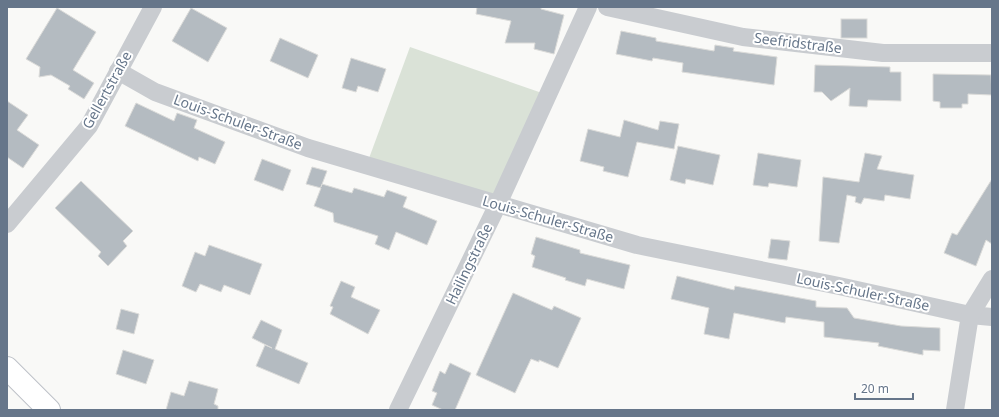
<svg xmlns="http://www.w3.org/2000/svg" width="999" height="417" viewBox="0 0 999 417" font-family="'Noto Sans',sans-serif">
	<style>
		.green { fill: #dae2d7 }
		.building { fill: #b4bbc1; stroke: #dbdbd9 }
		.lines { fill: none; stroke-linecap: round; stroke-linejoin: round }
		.secondary-casing { stroke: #bdc1c7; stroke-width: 24 }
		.street { stroke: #c9ccd0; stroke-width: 18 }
		.secondary { stroke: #fff; stroke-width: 22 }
		.labels { text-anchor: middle; stroke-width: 4; stroke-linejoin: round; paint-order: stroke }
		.street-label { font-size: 14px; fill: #66768a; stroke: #fff }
	</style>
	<rect width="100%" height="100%" fill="#f9f9f7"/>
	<path class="green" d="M 410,47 L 542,93 L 496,199 L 368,161 Z"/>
	<g class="building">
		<path d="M 477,7 L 541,7 L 541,9 L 564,15 L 554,54 L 534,49 L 535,43 L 505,43 L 511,21 L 476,14 Z"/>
		<path d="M 57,8 L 96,32 L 73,70 L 94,83 L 84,99 L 68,89 L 70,86 L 51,75 L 39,77 L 40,67 L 26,59 Z"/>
		<path d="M 191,8 L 227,28 L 208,62 L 172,41 Z"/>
		<rect x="841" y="19" width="26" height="19"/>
		<path d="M 621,31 L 656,38 L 656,41 L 714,51 L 715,45 L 734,48 L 733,51 L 777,57 L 774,85 L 682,72 L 683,63 L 653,58 L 652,61 L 616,54 Z"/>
		<path d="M 280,38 L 318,55 L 308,78 L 270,61 Z"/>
		<path d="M 351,58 L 386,69 L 378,92 L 358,86 L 356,92 L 342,88 Z"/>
		<path d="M 815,65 L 890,67 L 890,72 L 901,72 L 901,101 L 868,100 L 867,107 L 849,106 L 850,88 L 831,101 L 822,92 L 814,92 Z"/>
		<path d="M 933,74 L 991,75 L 992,95 L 968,94 L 968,104 L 962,104 L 962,108 L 940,108 L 940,102 L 933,101 Z"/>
		<path d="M 7,101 L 28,115 L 17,130 L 39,145 L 23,168 L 7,157 Z"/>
		<path d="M 136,103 L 174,121 L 177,113 L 197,120 L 194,128 L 225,142 L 215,164 L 199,157 L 198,161 L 125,126 Z"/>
		<path d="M 624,120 L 658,130 L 660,121 L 679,124 L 674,149 L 637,142 L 628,177 L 603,171 L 604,167 L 580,161 L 588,129 L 620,137 Z"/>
		<path d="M 678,146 L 720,155 L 713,185 L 686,179 L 685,184 L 670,180 Z"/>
		<path d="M 758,153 L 801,160 L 797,187 L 769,183 L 768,187 L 753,185 Z"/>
		<path d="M 865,153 L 882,156 L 877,169 L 914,175 L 910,199 L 885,195 L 884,201 L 864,198 L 861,204 L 855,202 L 856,197 L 847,195 L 839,243 L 819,241 L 823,177 L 859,182 Z"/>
		<path d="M 262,159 L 291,170 L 283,191 L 254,180 Z"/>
		<path d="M 312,167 L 327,171 L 321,187 L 322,184 L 352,193 L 354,188 L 384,197 L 387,190 L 407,197 L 403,207 L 437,221 L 427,245 L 396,232 L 389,250 L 375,244 L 378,236 L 334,222 L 333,213 L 314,206 L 321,188 L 306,184 Z"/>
		<path d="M 992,179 L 992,244 L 986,240 L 976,266 L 944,253 L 952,233 L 957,235 Z"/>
		<path d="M 81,181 L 133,231 L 123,241 L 127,246 L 108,266 L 98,256 L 101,252 L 55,208 Z"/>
		<path d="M 536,237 L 580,250 L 580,253 L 630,265 L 624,289 L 587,279 L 585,286 L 565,280 L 566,278 L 532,267 L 535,256 L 531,254 Z"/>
		<path d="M 771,239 L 790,241 L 787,260 L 768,258 Z"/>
		<path d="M 209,245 L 262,264 L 250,295 L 224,285 L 221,292 L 200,284 L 196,292 L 182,286 L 195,252 L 205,256 Z"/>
		<path d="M 677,276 L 734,290 L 735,286 L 816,301 L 816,307 L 847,308 L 854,318 L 901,326 L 940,328 L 940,351 L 923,350 L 923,355 L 878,346 L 879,343 L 824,337 L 824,322 L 786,317 L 785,323 L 734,313 L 729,339 L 704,334 L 709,308 L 671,299 Z"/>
		<path d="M 341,281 L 355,287 L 351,297 L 380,310 L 368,334 L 330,314 L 333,307 L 330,306 Z"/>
		<path d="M 513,293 L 552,310 L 554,306 L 581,318 L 558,368 L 539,360 L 539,362 L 531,359 L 515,393 L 476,375 Z"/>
		<path d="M 121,309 L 139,314 L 134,334 L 116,329 Z"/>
		<path d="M 261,320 L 282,330 L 275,349 L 308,363 L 299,384 L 256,366 L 265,345 L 272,348 L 252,338 Z"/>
		<path d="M 123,350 L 154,360 L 146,384 L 116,374 Z"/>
		<path d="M 450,363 L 471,373 L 455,410 L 443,410 L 432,405 L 437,393 L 432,391 L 440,371 L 445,374 Z"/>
		<path d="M 189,381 L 218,389 L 214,404 L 218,406 L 218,410 L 166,410 L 171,392 L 184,396 Z"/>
	</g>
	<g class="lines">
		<g class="secondary-casing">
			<path id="secondary" d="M 7,368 L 49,410"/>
		</g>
		<g class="street">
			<path d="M 607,7 L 743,37 L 883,53 L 992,53"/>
			<path d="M 118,71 L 155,92 L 308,148 L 637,245 L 839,286 L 970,315 L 992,317"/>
			<path d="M 7,224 L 89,126 L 153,7"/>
			<path d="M 398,410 L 498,204 L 588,7"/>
			<path d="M 955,410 L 970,315 L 992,279"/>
		</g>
		<use href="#secondary" class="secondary"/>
	</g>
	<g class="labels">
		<g class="street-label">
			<text transform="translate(798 43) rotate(7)" y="5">Seefridstraße</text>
			<text transform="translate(107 90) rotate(-61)" y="5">Gellertstraße</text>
			<text transform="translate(238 122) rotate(20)" y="5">Louis-Schuler-Straße</text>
			<text transform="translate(548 219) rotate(16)" y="5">Louis-Schuler-Straße</text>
			<text transform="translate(469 264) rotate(-64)" y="5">Hailingstraße</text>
			<text transform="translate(863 292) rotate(12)" y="5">Louis-Schuler-Straße</text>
		</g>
	</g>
	<rect width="999" height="417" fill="none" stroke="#66768a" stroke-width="16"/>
	<path d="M855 393v6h58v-6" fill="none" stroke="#66768a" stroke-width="2"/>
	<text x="861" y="393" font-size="12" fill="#66768a" stroke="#ffffff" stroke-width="3" paint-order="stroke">20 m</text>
</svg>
